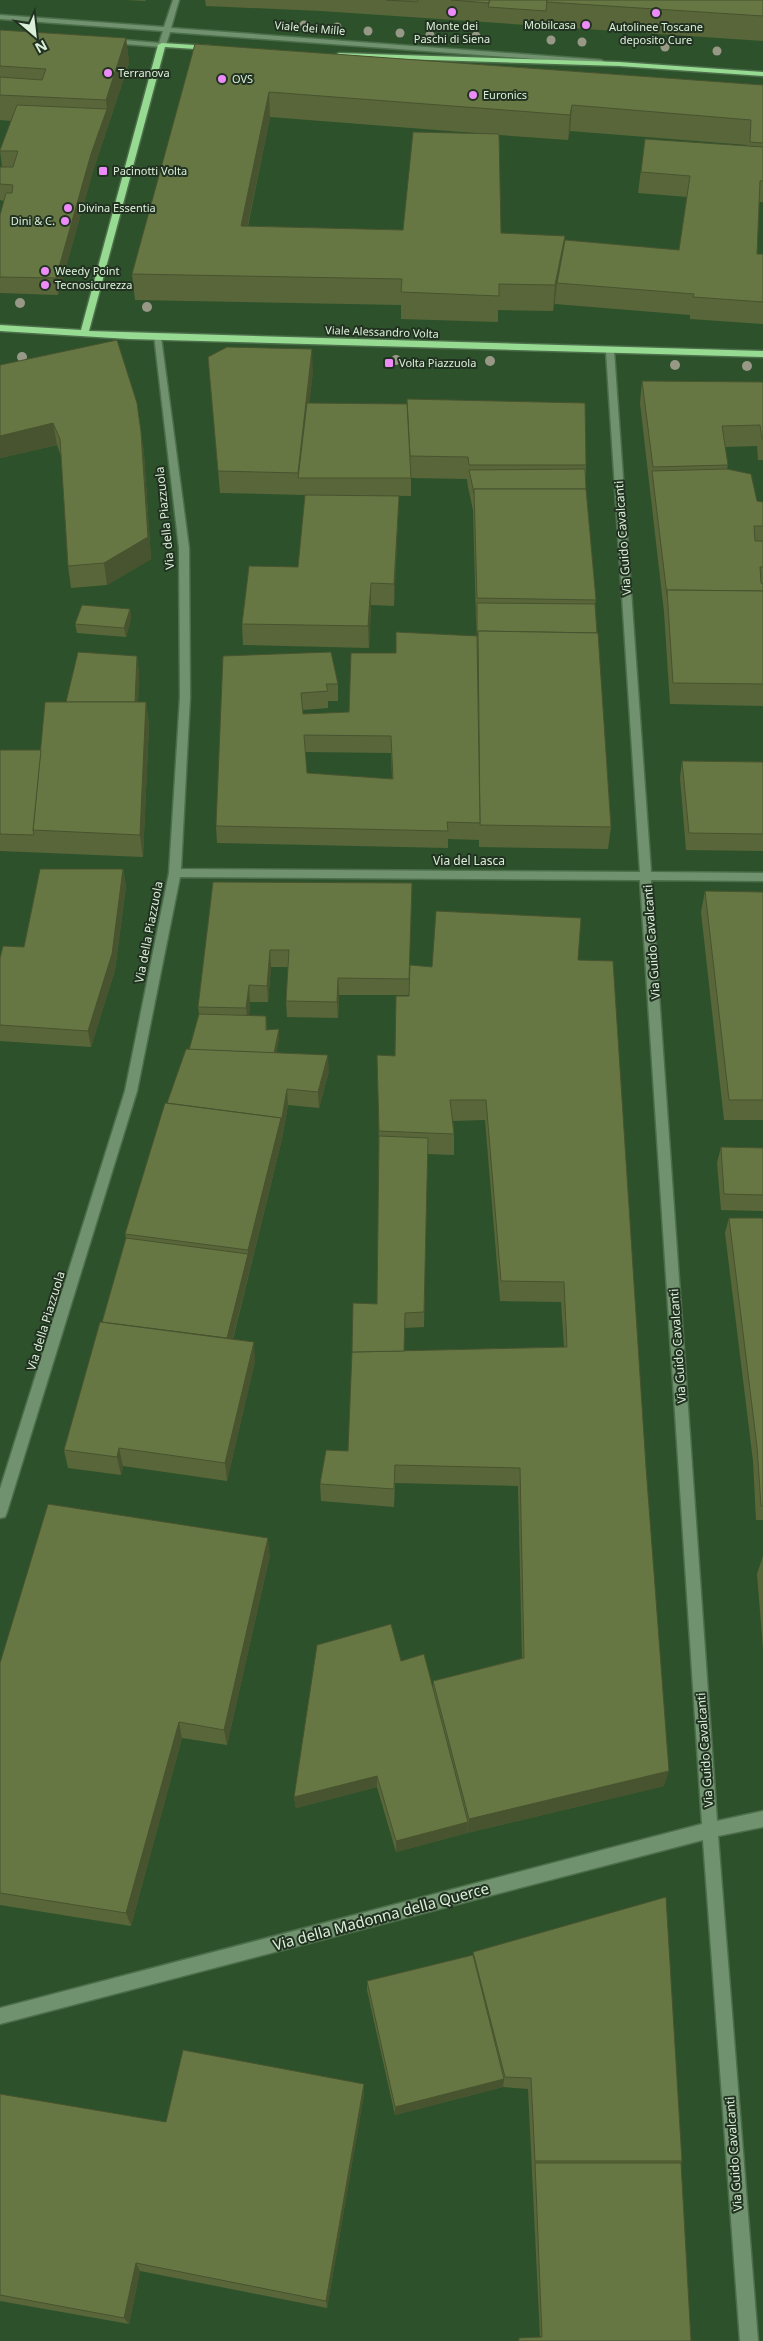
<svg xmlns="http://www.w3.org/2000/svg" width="763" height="2341" viewBox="0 0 763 2341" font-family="'Noto Sans',sans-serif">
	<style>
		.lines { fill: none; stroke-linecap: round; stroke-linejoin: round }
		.minor-casing { stroke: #4c6e4a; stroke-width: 3 }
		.major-casing { stroke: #4c6e4a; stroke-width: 3 }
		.minor { fill: #71926f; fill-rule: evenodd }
		.major { fill: #97da92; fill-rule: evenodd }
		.tree { fill: #989886 }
		.wall { fill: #59663a; fill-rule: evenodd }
		.shaded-wall { fill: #48532f }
		.building { fill: #677743; stroke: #48532f; fill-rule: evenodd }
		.poi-dot { fill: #ed8cf9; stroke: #223221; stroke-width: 2 }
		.labels { text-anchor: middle; stroke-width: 4; stroke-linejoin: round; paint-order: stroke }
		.far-poi-label { font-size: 11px; fill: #dbf0d9; stroke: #223221; text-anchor: start }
		.far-street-label { font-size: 11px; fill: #dbf0d9; stroke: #223221 }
		.street-label { font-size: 12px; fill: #dbf0d9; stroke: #223221 }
		.near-street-label { font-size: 15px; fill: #dbf0d9; stroke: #223221 }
	</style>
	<rect width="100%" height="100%" fill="#2d522b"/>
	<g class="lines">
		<g class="minor-casing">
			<g id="minor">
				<path d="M 173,0 L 179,0 L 171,28 L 601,60 L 605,62 L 601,64 L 170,32 L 166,45 L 162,47 L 112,43 L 108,41 L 112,39 L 159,43 L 163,31 L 0,19 L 0,15 L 164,27 Z"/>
				<path d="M 154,335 L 161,337 L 189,548 L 190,697 L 181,869 L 640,872 L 606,351 L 610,348 L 614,351 L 651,872 L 763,873 L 763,881 L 651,880 L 717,1821 L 763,1811 L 763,1827 L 718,1836 L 758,2341 L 740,2341 L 703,1840 L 0,2024 L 0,2008 L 702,1824 L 640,880 L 180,877 L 137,1091 L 7,1512 L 5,1517 L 0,1518 L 0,1489 L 125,1091 L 169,873 L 180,697 L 179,548 Z"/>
			</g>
		</g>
		<g class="major-casing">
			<g id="major">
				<path d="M 162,43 L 210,46 L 214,48 L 210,50 L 165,47 L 89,331 L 763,351 L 763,357 L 129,339 L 0,331 L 0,325 L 81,330 L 158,45 Z"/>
				<path d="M 339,53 L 619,62 L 763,72 L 763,76 L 619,66 L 336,57 L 335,55 Z"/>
			</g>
		</g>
		<use href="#minor" class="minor"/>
		<use href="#major" class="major"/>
	</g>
	<g class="tree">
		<circle cx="304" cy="25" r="4.5"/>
		<circle cx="337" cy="27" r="4.5"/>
		<circle cx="368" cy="31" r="4.5"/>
		<circle cx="400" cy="33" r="4.5"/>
		<circle cx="430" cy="35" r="4.5"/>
		<circle cx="476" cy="36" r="4.5"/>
		<circle cx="551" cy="40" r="4.5"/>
		<circle cx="582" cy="42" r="4.5"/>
		<circle cx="665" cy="47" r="4.5"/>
		<circle cx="717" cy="51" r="4.5"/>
		<circle cx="20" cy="303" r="5"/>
		<circle cx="147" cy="307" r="5"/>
		<circle cx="22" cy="357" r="5"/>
		<circle cx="396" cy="360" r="5"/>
		<circle cx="490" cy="361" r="5"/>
		<circle cx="675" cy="365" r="5"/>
		<circle cx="747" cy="366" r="5"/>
	</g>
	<g class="wall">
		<path d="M 126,0 L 146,0 L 145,1 Z"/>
		<path d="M 205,0 L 763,0 L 763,41 L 321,11 L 206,6 Z"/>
		<path d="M 0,30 L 126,38 L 129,63 L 93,171 L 58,295 L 0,293 L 0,215 L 4,201 L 0,200 L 0,167 L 2,167 L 0,150 L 11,121 L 0,120 Z"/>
		<path d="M 195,44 L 763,85 L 763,202 L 759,202 L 757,254 L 763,254 L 763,324 L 690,319 L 690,315 L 555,304 L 555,301 L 553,311 L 498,310 L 498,322 L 401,319 L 401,305 L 135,300 L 132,274 ZM 270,117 L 488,134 L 403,230 L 248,226 ZM 570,131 L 747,145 L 747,146 L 645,139 L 638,193 L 687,197 L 679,250 L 565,240 L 501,233 L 499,135 L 568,140 Z"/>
		<path d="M 208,357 L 313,371 L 309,403 L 586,465 L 586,489 L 596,600 L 595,604 L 611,827 L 608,849 L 479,847 L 479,835 L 479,840 L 448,839 L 448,848 L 217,843 L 216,826 L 223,656 L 338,684 L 338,701 L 328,701 L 328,708 L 303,710 L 303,714 L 349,712 L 396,653 L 477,636 L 476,620 L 473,510 L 468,487 L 467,479 L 411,478 L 411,496 L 342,495 L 399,496 L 394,606 L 371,605 L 369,648 L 243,645 L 242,624 L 298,567 L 305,495 L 220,493 ZM 305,752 L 391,753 L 392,779 L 307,773 Z"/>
		<path d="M 0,365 L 141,432 L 144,454 L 151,559 L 107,585 L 71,588 L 68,566 L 61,456 L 57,445 L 0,458 Z"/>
		<path d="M 642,381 L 763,382 L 763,460 L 758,460 L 757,446 L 725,447 L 728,465 L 727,469 L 757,501 L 763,502 L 763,706 L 670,704 L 664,612 L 640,403 Z"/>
		<path d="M 130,609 L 131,619 L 126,637 L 77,633 L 75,624 Z"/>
		<path d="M 137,656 L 139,673 L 138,702 L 146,702 L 149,724 L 143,857 L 0,851 L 0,750 L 41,750 L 66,702 Z"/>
		<path d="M 682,761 L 763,762 L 763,851 L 686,850 L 680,778 Z"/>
		<path d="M 123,869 L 126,886 L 115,970 L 91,1047 L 0,1041 L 0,958 L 24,947 Z"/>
		<path d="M 213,882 L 410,965 L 432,967 L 578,960 L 664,1786 L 467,1833 L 396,1852 L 377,1787 L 296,1808 L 294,1797 L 401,1661 L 433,1689 L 433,1681 L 522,1658 L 518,1486 L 395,1483 L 394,1507 L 321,1501 L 320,1484 L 348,1451 L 377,1304 L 379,1146 L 377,1055 L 395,1056 L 409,995 L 339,995 L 338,1018 L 287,1017 L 286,1001 L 288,967 L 271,967 L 268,1002 L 250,1002 L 249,1016 L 266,1016 L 267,1030 L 279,1029 L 279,1038 L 276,1053 L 329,1071 L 319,1108 L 288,1105 L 282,1139 L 233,1339 L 255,1361 L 227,1481 L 123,1466 L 121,1475 L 68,1468 L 64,1450 L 102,1322 L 126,1238 L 125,1234 L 167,1103 L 189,1050 L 199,1014 L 198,1007 ZM 485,1120 L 500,1301 L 561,1302 L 564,1347 L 404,1351 L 404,1328 L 424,1327 L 427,1154 L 454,1155 L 454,1134 L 453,1121 Z"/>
		<path d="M 705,891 L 763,892 L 763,1120 L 724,1120 L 701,912 Z"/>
		<path d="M 721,1147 L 763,1148 L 763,1211 L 721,1210 L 717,1163 Z"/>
		<path d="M 729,1218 L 763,1218 L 763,1520 L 756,1520 L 753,1461 L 725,1233 Z"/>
		<path d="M 270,1555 L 227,1745 L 182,1738 L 131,1926 L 0,1905 L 0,1663 Z"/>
		<path d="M 763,1556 L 763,1649 L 757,1574 Z"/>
		<path d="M 473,1952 L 682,2161 L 681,2163 L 691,2341 L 518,2341 L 519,2338 L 540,2337 L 528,2089 L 503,2087 L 395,2115 L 367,1990 L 367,1981 L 473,1955 Z"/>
		<path d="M 364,2084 L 364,2094 L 327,2308 L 140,2271 L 129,2324 L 0,2301 L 0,2094 L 166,2122 Z"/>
	</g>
	<g class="shaded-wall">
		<path d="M 126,38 L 129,63 L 93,171 L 58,295 L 56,278 L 91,154 L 107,109 L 106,100 Z"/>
		<path d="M 269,92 L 270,117 L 242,252 L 241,226 Z"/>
		<path d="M 572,105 L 570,131 L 568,140 L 570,115 Z"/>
		<path d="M 565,236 L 563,261 L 557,283 L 555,301 L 553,311 L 555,285 Z"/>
		<path d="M 312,349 L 313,371 L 301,478 L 298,478 L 298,473 Z"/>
		<path d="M 53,423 L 57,445 L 0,458 L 0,436 Z"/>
		<path d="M 141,432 L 144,454 L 151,559 L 107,585 L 104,563 Z"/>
		<path d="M 399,496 L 394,606 L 394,584 Z"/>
		<path d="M 371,583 L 371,605 L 369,648 L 368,626 Z"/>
		<path d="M 130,609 L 131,619 L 126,637 L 124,628 Z"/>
		<path d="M 137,656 L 139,673 L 137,724 L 135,707 Z"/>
		<path d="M 146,702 L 149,724 L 143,857 L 140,835 Z"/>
		<path d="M 123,869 L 126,886 L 115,970 L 91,1047 L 88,1031 Z"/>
		<path d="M 270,950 L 271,967 L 268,1002 L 267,986 Z"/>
		<path d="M 338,978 L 339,995 L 338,1018 L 337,1002 Z"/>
		<path d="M 249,985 L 250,1002 L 248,1024 L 246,1008 Z"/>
		<path d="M 279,1029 L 279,1038 L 273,1070 L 272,1061 Z"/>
		<path d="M 328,1055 L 329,1071 L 319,1108 L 318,1092 Z"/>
		<path d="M 287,1089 L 288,1105 L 282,1139 L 228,1357 L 226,1342 L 248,1254 L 248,1250 Z"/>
		<path d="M 254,1342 L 255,1361 L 227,1481 L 225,1463 Z"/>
		<path d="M 119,1448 L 123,1466 L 121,1475 L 117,1457 Z"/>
		<path d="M 268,1538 L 270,1555 L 227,1745 L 224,1730 Z"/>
		<path d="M 179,1722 L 182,1738 L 131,1926 L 126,1913 Z"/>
		<path d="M 669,1771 L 664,1786 L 467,1833 L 469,1819 Z"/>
		<path d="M 377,1776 L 377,1787 L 296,1808 L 294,1797 Z"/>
		<path d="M 468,1822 L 467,1833 L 396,1852 L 396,1841 Z"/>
		<path d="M 504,2079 L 503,2087 L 395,2115 L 395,2107 Z"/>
		<path d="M 364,2084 L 364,2094 L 327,2308 L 326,2301 Z"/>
		<path d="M 136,2263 L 140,2271 L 129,2324 L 124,2318 Z"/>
	</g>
	<g class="building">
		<path d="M 386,0 L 418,0 L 418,2 Z"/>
		<path d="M 451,0 L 489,0 L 489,3 Z"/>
		<path d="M 490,0 L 547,0 L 546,11 L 488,7 Z"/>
		<path d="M 547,0 L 763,0 L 763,16 L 547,2 Z"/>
		<path d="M 0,30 L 126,38 L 106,100 L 0,95 L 0,77 L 42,80 L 46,69 L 0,66 Z"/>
		<path d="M 195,44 L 763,85 L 763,143 L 750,142 L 751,120 L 572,105 L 570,115 L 269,92 L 241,226 L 403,230 L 413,132 L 499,134 L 501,233 L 565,236 L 555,285 L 499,284 L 499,296 L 401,292 L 402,279 L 132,274 Z"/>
		<path d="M 17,105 L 107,109 L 91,154 L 56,278 L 0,277 L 0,215 L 6,193 L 12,193 L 13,185 L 0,184 L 0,167 L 13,167 L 18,151 L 0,151 L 0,150 Z"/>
		<path d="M 645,139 L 763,147 L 763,181 L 760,181 L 757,254 L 763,254 L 763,302 L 693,297 L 694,294 L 557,283 L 565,240 L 679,250 L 690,176 L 641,172 Z"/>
		<path d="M 117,340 L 137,403 L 141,432 L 148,537 L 104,563 L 68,566 L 60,439 L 53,423 L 0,436 L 0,365 Z"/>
		<path d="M 227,347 L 312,349 L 298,473 L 218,471 L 208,357 Z"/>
		<path d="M 642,381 L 763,382 L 763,439 L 762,439 L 760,425 L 722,426 L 728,465 L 653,467 Z"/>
		<path d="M 407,399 L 585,403 L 586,465 L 469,465 L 468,457 L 410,456 Z"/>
		<path d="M 307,403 L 407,404 L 411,478 L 298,478 Z"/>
		<path d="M 585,469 L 586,489 L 474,489 L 474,493 L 469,470 Z"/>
		<path d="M 727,469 L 751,474 L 757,501 L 763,502 L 763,526 L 754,526 L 755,541 L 763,541 L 763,567 L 760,567 L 761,583 L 763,584 L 763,591 L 667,590 L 667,595 L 652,471 Z"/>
		<path d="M 474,489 L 586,489 L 596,600 L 477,598 Z"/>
		<path d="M 305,495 L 399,496 L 394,584 L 371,583 L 368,626 L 242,624 L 249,566 L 298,567 Z"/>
		<path d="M 667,590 L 763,591 L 763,684 L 673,683 Z"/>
		<path d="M 477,603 L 595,604 L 597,633 L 478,631 L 477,636 Z"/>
		<path d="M 82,605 L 130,609 L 124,628 L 75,624 Z"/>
		<path d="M 478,631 L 598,633 L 611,827 L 480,825 Z"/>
		<path d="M 396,632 L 477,636 L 480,823 L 447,822 L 448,831 L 216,826 L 223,656 L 331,652 L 338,684 L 326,684 L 328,691 L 301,693 L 303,714 L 349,712 L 351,653 L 396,653 ZM 304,735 L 391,736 L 393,779 L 307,773 Z"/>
		<path d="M 78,652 L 137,656 L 135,702 L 66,702 Z"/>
		<path d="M 45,702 L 146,702 L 140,835 L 33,830 Z"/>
		<path d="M 0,750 L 41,750 L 33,830 L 34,835 L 0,834 Z"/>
		<path d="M 682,761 L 763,762 L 763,834 L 689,833 Z"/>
		<path d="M 40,869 L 123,869 L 112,954 L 88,1031 L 0,1025 L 0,958 L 3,946 L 24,947 Z"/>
		<path d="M 213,882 L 412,883 L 409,979 L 338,978 L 337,1002 L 286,1001 L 289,950 L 270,950 L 267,986 L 249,985 L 246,1008 L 198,1007 Z"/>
		<path d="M 705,891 L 763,892 L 763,1100 L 729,1100 Z"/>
		<path d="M 436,911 L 581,918 L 578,960 L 613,961 L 646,1467 L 669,1771 L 469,1819 L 433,1681 L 524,1658 L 520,1468 L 395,1465 L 394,1489 L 320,1484 L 326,1450 L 348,1451 L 352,1352 L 567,1347 L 564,1282 L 501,1281 L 486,1100 L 450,1100 L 454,1134 L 379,1131 L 377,1055 L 395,1056 L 396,996 L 409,996 L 410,965 L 432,967 Z"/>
		<path d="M 199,1014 L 266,1016 L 266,1030 L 279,1029 L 274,1053 L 189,1050 Z"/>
		<path d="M 186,1049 L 328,1055 L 318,1092 L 287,1089 L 281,1123 L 281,1118 L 167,1103 Z"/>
		<path d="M 165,1103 L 281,1118 L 248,1250 L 125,1234 Z"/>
		<path d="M 379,1136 L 428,1138 L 424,1312 L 405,1313 L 404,1351 L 352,1352 L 353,1303 L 377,1304 Z"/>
		<path d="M 721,1147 L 763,1148 L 763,1195 L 724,1194 Z"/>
		<path d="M 729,1218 L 763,1218 L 763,1506 L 761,1506 L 757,1447 Z"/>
		<path d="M 126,1238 L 248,1254 L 227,1338 L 102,1322 Z"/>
		<path d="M 100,1322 L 254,1342 L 225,1463 L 119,1448 L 117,1457 L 64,1450 Z"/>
		<path d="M 48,1504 L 268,1538 L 224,1730 L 179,1722 L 126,1913 L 0,1893 L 0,1663 Z"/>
		<path d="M 391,1624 L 401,1661 L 424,1654 L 468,1822 L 396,1841 L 377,1776 L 294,1797 L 317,1645 Z"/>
		<path d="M 666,1897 L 682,2161 L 535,2161 L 531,2078 L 505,2077 L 473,1952 Z"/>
		<path d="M 473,1955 L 504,2079 L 395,2107 L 367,1981 Z"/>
		<path d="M 183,2050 L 364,2084 L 326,2301 L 136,2263 L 124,2318 L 0,2295 L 0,2094 L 166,2122 Z"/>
		<path d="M 535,2163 L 681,2163 L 691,2341 L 519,2341 L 519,2338 L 542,2337 Z"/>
	</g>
	<g class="poi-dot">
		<circle cx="452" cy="12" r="5"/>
		<circle cx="656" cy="13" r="5"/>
		<circle cx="586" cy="25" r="5"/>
		<circle cx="108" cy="73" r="5"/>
		<circle cx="222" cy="79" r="5"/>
		<circle cx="473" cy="95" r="5"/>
		<rect x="98" y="166" width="10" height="10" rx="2.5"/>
		<circle cx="68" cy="208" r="5"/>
		<circle cx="65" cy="221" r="5"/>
		<circle cx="45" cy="271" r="5"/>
		<circle cx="45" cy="285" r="5"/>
		<rect x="384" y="358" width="10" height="10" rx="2.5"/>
	</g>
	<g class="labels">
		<g class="far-poi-label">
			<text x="576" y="29" text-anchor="end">Mobilcasa</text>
			<text x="452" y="30" text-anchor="middle">Monte dei<tspan x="452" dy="13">Paschi di Siena</tspan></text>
			<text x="656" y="31" text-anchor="middle">Autolinee Toscane<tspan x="656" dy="13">deposito Cure</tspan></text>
			<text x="118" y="77">Terranova</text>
			<text x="232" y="83">OVS</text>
			<text x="483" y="99">Euronics</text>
			<text x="113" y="175">Pacinotti Volta</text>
			<text x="78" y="212">Divina Essentia</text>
			<text x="55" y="225" text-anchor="end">Dini &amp; C.</text>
			<text x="55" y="275">Weedy Point</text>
			<text x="55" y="289">Tecnosicurezza</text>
			<text x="399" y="367">Volta Piazzuola</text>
		</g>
		<g class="far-street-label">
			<text transform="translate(310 28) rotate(5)" y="4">Viale dei Mille</text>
			<text transform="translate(382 332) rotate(2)" y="4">Viale Alessandro Volta</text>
		</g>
		<g class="street-label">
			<text transform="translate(165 518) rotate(-96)" y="4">Via della Piazzuola</text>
			<text transform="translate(623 538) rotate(-94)" y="4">Via Guido Cavalcanti</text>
			<text x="469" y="865">Via del Lasca</text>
			<text transform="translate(149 932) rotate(-79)" y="4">Via della Piazzuola</text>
			<text transform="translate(652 942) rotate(-94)" y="4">Via Guido Cavalcanti</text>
			<text transform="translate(46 1321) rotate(-73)" y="4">Via della Piazzuola</text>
			<text transform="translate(678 1346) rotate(-94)" y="4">Via Guido Cavalcanti</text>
			<text transform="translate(705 1750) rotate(-94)" y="4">Via Guido Cavalcanti</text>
			<text transform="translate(734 2154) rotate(-94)" y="4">Via Guido Cavalcanti</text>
		</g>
		<g class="near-street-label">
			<text transform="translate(381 1917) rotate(-15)" y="5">Via della Madonna della Querce</text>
		</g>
	</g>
	<g transform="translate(35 35) rotate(152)" stroke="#223221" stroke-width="4" paint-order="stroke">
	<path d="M0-4L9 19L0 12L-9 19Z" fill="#dbf0d9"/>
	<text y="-8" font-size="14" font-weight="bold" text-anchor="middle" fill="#dbf0d9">N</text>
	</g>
</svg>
